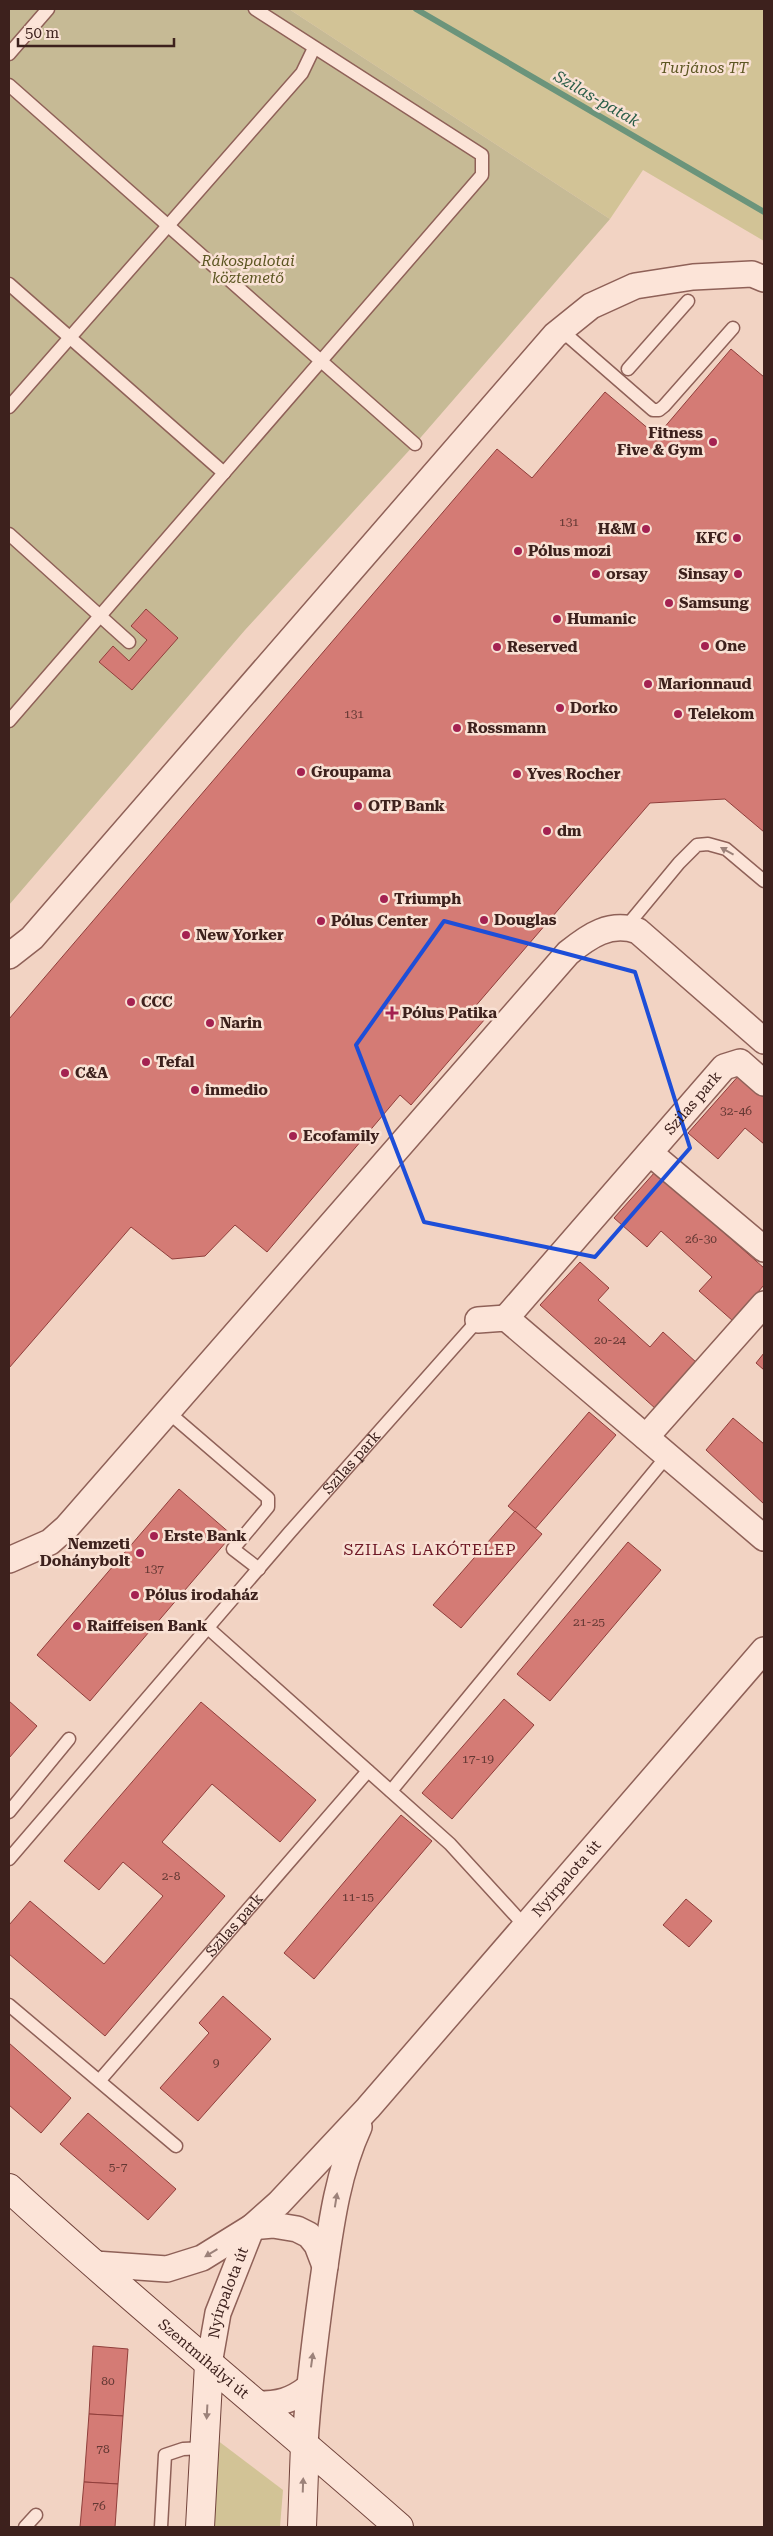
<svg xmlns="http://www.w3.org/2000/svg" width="773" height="2536" viewBox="0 0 773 2536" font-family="'Roboto Serif',serif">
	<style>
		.green { fill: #d2c396 }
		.cemetery { fill: #c6ba95 }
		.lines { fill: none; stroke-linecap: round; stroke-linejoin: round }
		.stream { stroke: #6b947b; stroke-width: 6 }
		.building { fill: #d47b75; stroke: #903e3b }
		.service-casing { stroke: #8f6158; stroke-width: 15 }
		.minor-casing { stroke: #8f6158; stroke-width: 28 }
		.secondary-casing { stroke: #71433b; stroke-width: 30 }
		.service { stroke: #fce4d8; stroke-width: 12 }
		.minor { stroke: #fce4d8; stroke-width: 25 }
		.secondary { stroke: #fce4d8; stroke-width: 28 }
		.oneway { fill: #9c827a }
		.marked { fill: none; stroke: #1d4ed8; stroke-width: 4; stroke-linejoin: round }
		.poi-dot { fill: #a42251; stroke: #f9e1d4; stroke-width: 2 }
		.labels { text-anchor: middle; stroke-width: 5; stroke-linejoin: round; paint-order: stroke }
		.number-label { font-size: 12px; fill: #633833 }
		.park-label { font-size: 15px; font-style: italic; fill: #5c5622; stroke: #f9e1d4 }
		.poi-label { font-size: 15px; font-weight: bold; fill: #3d211d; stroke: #f9e1d4; text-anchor: start }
		.street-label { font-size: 15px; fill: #3d211d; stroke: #f9e1d4 }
		.water-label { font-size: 16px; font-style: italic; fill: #2b5e49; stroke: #f9e1d4 }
		.neighbourhood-label { font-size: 16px; letter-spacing: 1px; fill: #6e1825; stroke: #f9e1d4 }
	</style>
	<rect width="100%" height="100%" fill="#f2d3c3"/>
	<g class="green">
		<path d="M 289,9 L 764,9 L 764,241 L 643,170 L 610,219 Z"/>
		<path d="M 213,2437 L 283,2490 L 280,2527 L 207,2527 Z"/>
	</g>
	<path class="cemetery" d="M 9,9 L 289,9 L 610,219 L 415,444 L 245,630 L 9,905 Z"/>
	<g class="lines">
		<path class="stream" d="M 416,9 L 764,212"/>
	</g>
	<g class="building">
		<path d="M 731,349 L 764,377 L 764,832 L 725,799 L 650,803 L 473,1009 L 485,1019 L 411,1105 L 400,1095 L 267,1252 L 235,1225 L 205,1256 L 172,1259 L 131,1227 L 9,1368 L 9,1019 L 497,449 L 532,478 L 605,392 L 657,436 Z"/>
		<path d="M 146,609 L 178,638 L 132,690 L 99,662 L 113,646 L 129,661 L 147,640 L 131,626 Z"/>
		<path d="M 741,1073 L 764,1093 L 764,1144 L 745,1128 L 718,1159 L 688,1133 Z"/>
		<path d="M 655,1172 L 764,1268 L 764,1285 L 733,1321 L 699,1291 L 712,1277 L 661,1231 L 647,1247 L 614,1218 Z"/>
		<path d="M 580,1262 L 609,1288 L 598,1300 L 650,1347 L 663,1332 L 697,1363 L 656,1409 L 540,1305 Z"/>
		<path d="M 764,1353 L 764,1370 L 756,1363 Z"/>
		<path d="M 589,1412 L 616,1435 L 535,1529 L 508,1506 Z"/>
		<path d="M 733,1418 L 764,1444 L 764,1504 L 706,1450 Z"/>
		<path d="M 179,1489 L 232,1535 L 90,1701 L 37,1655 Z"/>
		<path d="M 515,1511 L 542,1534 L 461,1628 L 433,1605 Z"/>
		<path d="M 628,1542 L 661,1570 L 550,1701 L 517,1674 Z"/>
		<path d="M 504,1699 L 534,1725 L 452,1819 L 422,1793 Z"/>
		<path d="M 9,1701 L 37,1726 L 9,1758 Z"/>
		<path d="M 201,1702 L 316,1800 L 280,1842 L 212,1784 L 162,1842 L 225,1896 L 105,2036 L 9,1954 L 9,1925 L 30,1901 L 104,1964 L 163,1896 L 123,1862 L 99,1890 L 64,1861 Z"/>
		<path d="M 401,1815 L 432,1841 L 314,1979 L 284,1953 Z"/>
		<path d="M 686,1899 L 712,1921 L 689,1947 L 663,1925 Z"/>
		<path d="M 223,1996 L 271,2039 L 198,2121 L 160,2088 L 209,2033 L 199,2023 Z"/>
		<path d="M 9,2043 L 71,2098 L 41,2133 L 9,2105 Z"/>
		<path d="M 88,2113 L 176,2189 L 148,2220 L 60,2144 Z"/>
		<path d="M 93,2346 L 128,2349 L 123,2416 L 89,2414 Z"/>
		<path d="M 89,2414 L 123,2416 L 118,2484 L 84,2482 Z"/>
		<path d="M 84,2482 L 118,2484 L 115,2527 L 80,2527 Z"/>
	</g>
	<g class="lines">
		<g class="service-casing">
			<g id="service">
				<path d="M 9,54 L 48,9"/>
				<path d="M 9,85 L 415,444"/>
				<path d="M 9,284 L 224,473"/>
				<path d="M 561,330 L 653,410 L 659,410 L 664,406 L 733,328"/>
				<path d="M 628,369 L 688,301"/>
				<path d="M 9,407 L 302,73 L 314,48"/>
				<path d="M 9,534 L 129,642"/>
				<path d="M 9,721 L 482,175 L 482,155 L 255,9"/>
				<path d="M 626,927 L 679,863 L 697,845 L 708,844 L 726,849 L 764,881"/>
				<path d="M 168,1412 L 268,1498 L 268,1507 L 233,1549 L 259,1569"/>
				<path d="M 208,1628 L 450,1844 L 525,1926"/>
				<path d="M 391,1791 L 667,1456"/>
				<path d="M 9,1812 L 69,1739"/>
				<path id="s1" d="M 9,1859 L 290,1532 L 478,1320"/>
				<path d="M 9,2005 L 176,2146"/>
				<path id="s2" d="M 100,2080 L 368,1771"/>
				<path d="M 25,2527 L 36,2515"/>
				<path d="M 161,2527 L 165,2455 L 183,2449 L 205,2448"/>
			</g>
		</g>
		<g class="minor-casing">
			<g id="minor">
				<path d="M 9,956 L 32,938 L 555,335 L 591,306 L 635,286 L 693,277 L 752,274 L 764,279"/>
				<path d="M 650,1153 L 764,1249"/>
				<path id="s3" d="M 506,1318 L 724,1067 L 740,1062 L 764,1083"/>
				<path d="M 478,1320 L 506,1318 L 764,1538"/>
				<path d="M 646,1437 L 764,1304"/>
				<path d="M 9,1560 L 50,1542 L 67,1527 L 568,953 C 589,936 610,921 638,931 L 764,1041"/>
				<path d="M 95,2264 L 167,2269 L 202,2258 L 252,2227 L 273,2225 L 297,2229 L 309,2235 L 317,2245 L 325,2266"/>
				<path id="s4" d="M 209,2364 L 218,2313 L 252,2227 L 279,2203 L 368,2108 L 764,1650"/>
				<path d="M 257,2404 C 279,2404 291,2401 308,2388"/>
				<path d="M 305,2444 C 308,2391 315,2339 322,2287 C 330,2233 336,2177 359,2127"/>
			</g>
		</g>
		<g class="secondary-casing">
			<g id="secondary">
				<path id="s5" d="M 9,2188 C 136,2305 270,2413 399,2527"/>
				<path d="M 200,2527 L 209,2364"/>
				<path d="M 302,2527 L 305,2444"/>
			</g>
		</g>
		<use href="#service" class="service"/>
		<use href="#minor" class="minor"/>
		<use href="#secondary" class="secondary"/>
	</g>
	<defs><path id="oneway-solid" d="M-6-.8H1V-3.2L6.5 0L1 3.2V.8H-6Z" transform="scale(1.25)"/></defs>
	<g class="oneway">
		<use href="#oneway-solid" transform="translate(727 851) rotate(-151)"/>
		<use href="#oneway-solid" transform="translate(336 2200) rotate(-81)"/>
		<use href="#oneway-solid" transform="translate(211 2253) rotate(149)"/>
		<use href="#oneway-solid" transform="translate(312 2360) rotate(-82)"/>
		<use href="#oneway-solid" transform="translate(207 2412) rotate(93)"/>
		<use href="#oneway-solid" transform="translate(303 2485) rotate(-88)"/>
	</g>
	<path class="marked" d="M 444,921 L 635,972 L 690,1148 L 595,1257 L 424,1222 L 356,1045 Z"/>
	<g class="poi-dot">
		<circle cx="713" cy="442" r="5"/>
		<circle cx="646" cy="529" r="5"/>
		<circle cx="737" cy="538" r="5"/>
		<circle cx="518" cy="551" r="5"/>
		<circle cx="596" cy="574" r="5"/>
		<circle cx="738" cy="574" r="5"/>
		<circle cx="669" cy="603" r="5"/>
		<circle cx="557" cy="619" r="5"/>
		<circle cx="705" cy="646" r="5"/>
		<circle cx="497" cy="647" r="5"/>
		<circle cx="648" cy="684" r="5"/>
		<circle cx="560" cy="708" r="5"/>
		<circle cx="678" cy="714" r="5"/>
		<circle cx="457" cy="728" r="5"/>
		<circle cx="301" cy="772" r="5"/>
		<circle cx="517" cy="774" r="5"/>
		<circle cx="358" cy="806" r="5"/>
		<circle cx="547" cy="831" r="5"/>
		<circle cx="384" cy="899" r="5"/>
		<circle cx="484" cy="920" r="5"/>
		<circle cx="321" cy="921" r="5"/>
		<circle cx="186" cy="935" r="5"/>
		<circle cx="131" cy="1002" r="5"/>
		<path d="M389.5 1005.5h5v5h5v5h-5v5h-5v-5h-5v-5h5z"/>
		<circle cx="210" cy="1023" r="5"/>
		<circle cx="146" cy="1062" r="5"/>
		<circle cx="65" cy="1073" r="5"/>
		<circle cx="195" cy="1090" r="5"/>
		<circle cx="293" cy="1136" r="5"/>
		<circle cx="154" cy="1536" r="5"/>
		<circle cx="140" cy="1553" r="5"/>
		<circle cx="135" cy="1595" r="5"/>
		<circle cx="77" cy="1626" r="5"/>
	</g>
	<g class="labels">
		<g class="number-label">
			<text x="569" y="526">131</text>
			<text x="354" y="718">131</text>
			<text x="736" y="1115">32-46</text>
			<text x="701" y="1243">26-30</text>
			<text x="610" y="1344">20-24</text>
			<text x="154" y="1573">137</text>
			<text x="589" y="1626">21-25</text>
			<text x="478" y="1763">17-19</text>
			<text x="171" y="1880">2-8</text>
			<text x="358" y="1901">11-15</text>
			<text x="216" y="2067">9</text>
			<text x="118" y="2171">5-7</text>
			<text x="108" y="2385">80</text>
			<text x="103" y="2453">78</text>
			<text x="99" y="2510">76</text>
		</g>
		<g class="park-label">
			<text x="704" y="73">Turjános TT</text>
			<text x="248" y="266">Rákospalotai<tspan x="248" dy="17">köztemető</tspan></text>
		</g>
		<g class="poi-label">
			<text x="703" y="438" text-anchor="end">Fitness<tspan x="703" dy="17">Five &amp; Gym</tspan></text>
			<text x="636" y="534" text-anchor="end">H&amp;M</text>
			<text x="727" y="543" text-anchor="end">KFC</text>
			<text x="528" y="556">Pólus mozi</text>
			<text x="606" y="579">orsay</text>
			<text x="728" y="579" text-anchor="end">Sinsay</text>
			<text x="679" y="608">Samsung</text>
			<text x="567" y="624">Humanic</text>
			<text x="715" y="651">One</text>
			<text x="507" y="652">Reserved</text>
			<text x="658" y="689">Marionnaud</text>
			<text x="570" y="713">Dorko</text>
			<text x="688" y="719">Telekom</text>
			<text x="467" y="733">Rossmann</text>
			<text x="311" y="777">Groupama</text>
			<text x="527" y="779">Yves Rocher</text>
			<text x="368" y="811">OTP Bank</text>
			<text x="557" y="836">dm</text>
			<text x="394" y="904">Triumph</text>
			<text x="494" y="925">Douglas</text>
			<text x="331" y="926">Pólus Center</text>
			<text x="196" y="940">New Yorker</text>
			<text x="141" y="1007">CCC</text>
			<text x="402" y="1018">Pólus Patika</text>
			<text x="220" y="1028">Narin</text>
			<text x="156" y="1067">Tefal</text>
			<text x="75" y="1078">C&amp;A</text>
			<text x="205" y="1095">inmedio</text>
			<text x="303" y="1141">Ecofamily</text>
			<text x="164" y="1541">Erste Bank</text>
			<text x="130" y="1549" text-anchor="end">Nemzeti<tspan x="130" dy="17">Dohánybolt</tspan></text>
			<text x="145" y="1600">Pólus irodaház</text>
			<text x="87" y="1631">Raiffeisen Bank</text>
		</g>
		<g class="street-label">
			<text dy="5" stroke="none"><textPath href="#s3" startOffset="285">Szilas park</textPath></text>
			<text dy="5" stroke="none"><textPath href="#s1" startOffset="524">Szilas park</textPath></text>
			<text dy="5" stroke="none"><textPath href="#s4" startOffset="614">Nyírpalota út</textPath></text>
			<text dy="5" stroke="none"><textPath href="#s2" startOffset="205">Szilas park</textPath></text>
			<text dy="5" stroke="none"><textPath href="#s4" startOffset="74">Nyírpalota út</textPath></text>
			<text dy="5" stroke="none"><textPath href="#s5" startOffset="259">Szentmihályi út</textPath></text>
		</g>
		<g class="water-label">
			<text transform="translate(597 98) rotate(30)" y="6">Szilas-patak</text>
		</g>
		<g class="neighbourhood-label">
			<text x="430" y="1555">SZILAS LAKÓTELEP</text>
		</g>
	</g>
	<rect width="773" height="2536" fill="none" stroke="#3d211d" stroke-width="20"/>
	<path d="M18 38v8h156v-8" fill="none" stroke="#3d211d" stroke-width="2.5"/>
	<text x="25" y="38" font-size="15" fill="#3d211d" stroke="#f9e1d4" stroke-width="4" paint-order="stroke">50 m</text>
</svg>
